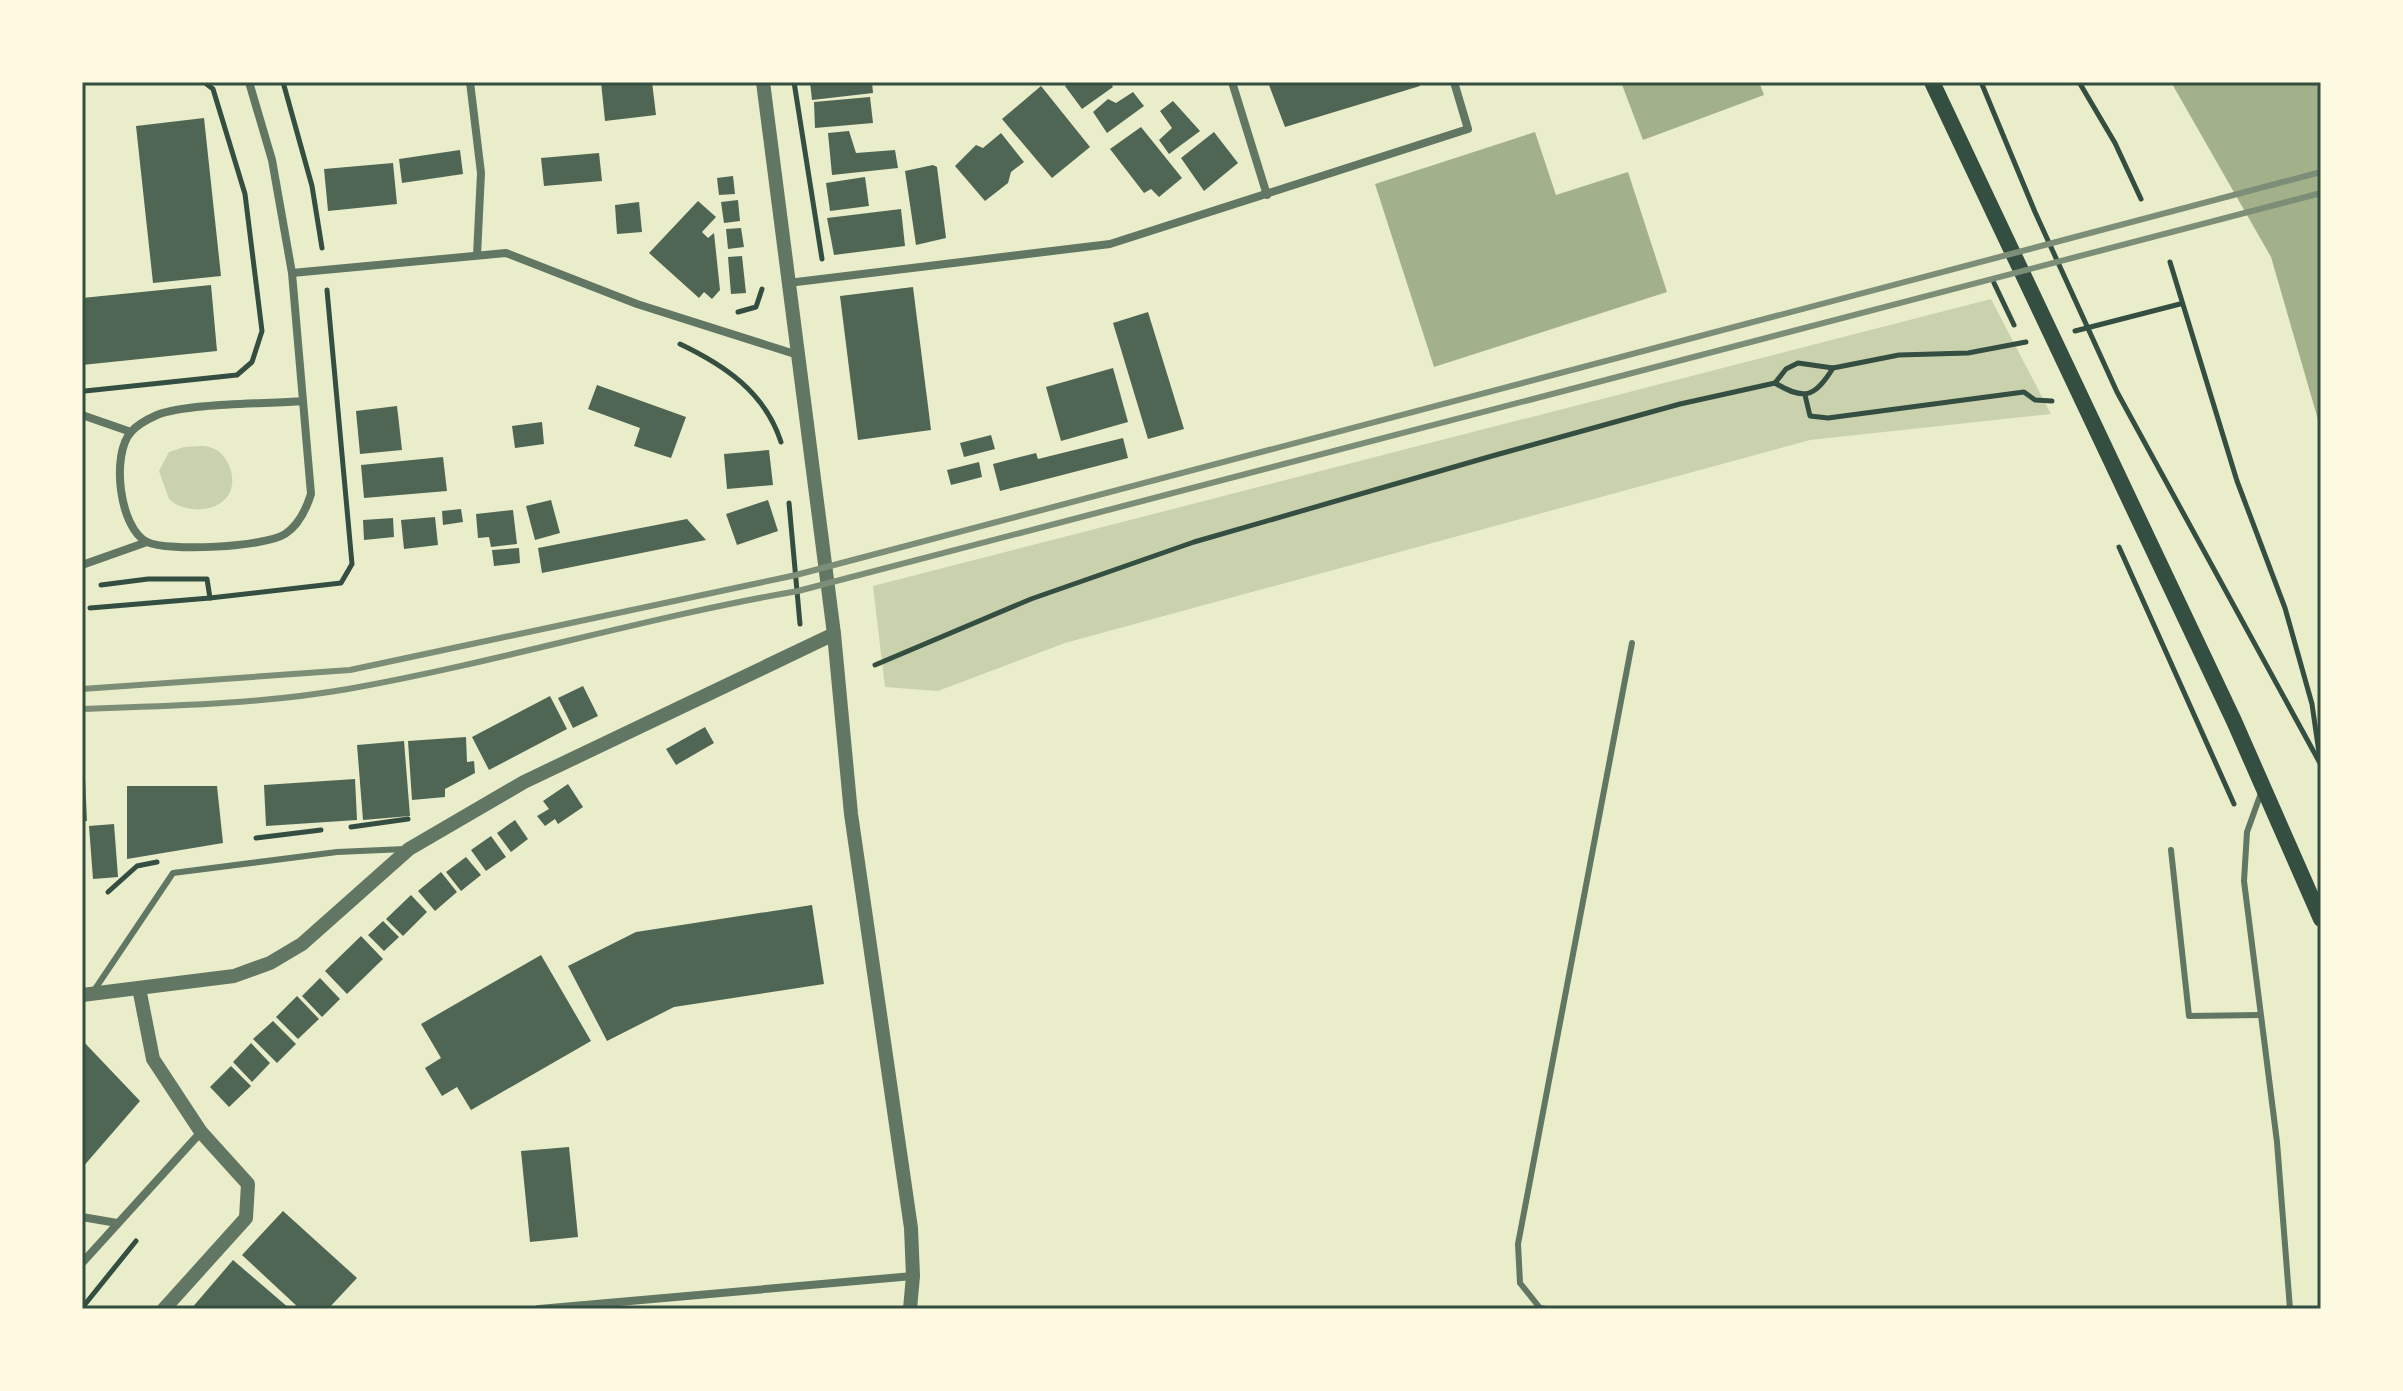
<svg xmlns="http://www.w3.org/2000/svg" width="2403" height="1391" viewBox="0 0 2403 1391" font-family="Cabin,sans-serif">
	<style>
		.green { fill: #cad2ad }
		.water { fill: #a3b18a }
		.building { fill: #4f6655 }
		.lines { fill: none; stroke-linecap: round; stroke-linejoin: round }
		.path { stroke: #344e41; stroke-width: 5 }
		.service { stroke: #617663; stroke-width: 6 }
		.minor { stroke: #617663; stroke-width: 8 }
		.tertiary { stroke: #617663; stroke-width: 14 }
		.secondary { stroke: #344e41; stroke-width: 16 }
		.rail { stroke: #7c8e77; stroke-width: 6 }
		.neatline { fill: none; stroke: #344e41; stroke-width: 3 }
	</style>
	<rect width="100%" height="100%" fill="#e9edc9"/>
	<g class="green">
		<path d="M 1991,299 L 2051,414 L 1810,440 L 1065,643 L 938,691 L 885,687 L 873,586 Z"/>
		<path d="M 184,447 C 192,447 202,445 209,447 C 229,451 240,483 226,498 C 213,514 182,512 169,499 L 159,471 L 169,452 Z"/>
	</g>
	<g class="water">
		<path d="M 1621,82 L 1759,82 L 1764,95 L 1643,140 Z"/>
		<path d="M 2171,82 L 2321,82 L 2321,430 L 2271,257 Z"/>
		<path d="M 1535,132 L 1556,195 L 1628,172 L 1667,292 L 1434,367 L 1375,184 Z"/>
	</g>
	<g class="building">
		<path d="M 601,82 L 652,82 L 656,115 L 605,121 Z"/>
		<path d="M 810,82 L 872,82 L 873,93 L 812,100 Z"/>
		<path d="M 1070,82 L 1110,82 L 1113,87 L 1082,109 L 1065,86 Z"/>
		<path d="M 1271,82 L 1419,82 L 1420,86 L 1285,127 L 1269,85 Z"/>
		<path d="M 1041,86 L 1090,147 L 1052,178 L 1002,119 Z"/>
		<path d="M 1133,92 L 1144,106 L 1107,133 L 1093,112 L 1108,99 L 1116,103 Z"/>
		<path d="M 870,97 L 873,123 L 815,128 L 814,102 Z"/>
		<path d="M 1173,101 L 1200,131 L 1169,154 L 1159,140 L 1172,128 L 1160,111 Z"/>
		<path d="M 204,118 L 221,276 L 153,283 L 136,126 Z"/>
		<path d="M 1141,127 L 1182,178 L 1159,197 L 1151,189 L 1144,193 L 1110,149 Z"/>
		<path d="M 849,131 L 856,153 L 895,150 L 898,168 L 832,175 L 828,133 Z"/>
		<path d="M 1214,132 L 1238,163 L 1204,191 L 1181,158 Z"/>
		<path d="M 1001,133 L 1024,162 L 1011,172 L 1008,183 L 985,201 L 955,166 L 976,145 L 983,148 Z"/>
		<path d="M 460,150 L 463,174 L 402,183 L 399,159 Z"/>
		<path d="M 599,153 L 602,181 L 544,186 L 541,158 Z"/>
		<path d="M 393,163 L 397,204 L 328,211 L 324,169 Z"/>
		<path d="M 933,165 L 937,167 L 946,238 L 916,245 L 905,171 Z"/>
		<path d="M 733,176 L 735,194 L 719,195 L 717,178 Z"/>
		<path d="M 865,177 L 869,206 L 830,211 L 826,183 Z"/>
		<path d="M 738,200 L 740,221 L 724,223 L 721,202 Z"/>
		<path d="M 698,201 L 716,217 L 702,232 L 708,238 L 714,233 L 720,290 L 712,299 L 704,292 L 699,298 L 649,253 Z"/>
		<path d="M 639,202 L 642,232 L 617,234 L 615,205 Z"/>
		<path d="M 901,209 L 905,246 L 834,255 L 827,218 Z"/>
		<path d="M 741,228 L 744,247 L 728,249 L 726,229 Z"/>
		<path d="M 742,256 L 746,293 L 731,294 L 728,257 Z"/>
		<path d="M 211,285 L 217,351 L 82,365 L 82,298 Z"/>
		<path d="M 913,287 L 931,430 L 858,440 L 840,296 Z"/>
		<path d="M 1148,312 L 1184,429 L 1148,439 L 1113,323 Z"/>
		<path d="M 1113,368 L 1128,422 L 1061,441 L 1046,387 Z"/>
		<path d="M 597,385 L 686,417 L 671,458 L 634,446 L 640,428 L 588,409 Z"/>
		<path d="M 397,406 L 402,450 L 360,454 L 356,411 Z"/>
		<path d="M 542,422 L 544,444 L 515,448 L 512,426 Z"/>
		<path d="M 991,435 L 995,449 L 964,457 L 960,443 Z"/>
		<path d="M 1123,438 L 1128,458 L 1000,491 L 993,464 L 1036,453 L 1038,459 Z"/>
		<path d="M 769,450 L 773,485 L 727,489 L 724,454 Z"/>
		<path d="M 443,457 L 447,491 L 364,498 L 361,465 Z"/>
		<path d="M 979,462 L 982,477 L 951,485 L 947,470 Z"/>
		<path d="M 551,500 L 560,533 L 535,540 L 526,506 Z"/>
		<path d="M 768,500 L 778,531 L 737,545 L 726,514 Z"/>
		<path d="M 461,509 L 463,522 L 443,525 L 442,511 Z"/>
		<path d="M 513,510 L 517,544 L 491,547 L 489,537 L 478,538 L 476,514 Z"/>
		<path d="M 435,517 L 438,545 L 404,549 L 401,520 Z"/>
		<path d="M 393,518 L 394,537 L 364,540 L 363,520 Z"/>
		<path d="M 687,519 L 706,540 L 542,573 L 538,548 Z"/>
		<path d="M 519,548 L 520,563 L 494,566 L 492,550 Z"/>
		<path d="M 583,686 L 598,716 L 573,728 L 558,698 Z"/>
		<path d="M 550,696 L 567,729 L 489,770 L 472,737 Z"/>
		<path d="M 705,727 L 714,743 L 676,765 L 666,749 Z"/>
		<path d="M 466,737 L 467,762 L 474,761 L 475,773 L 445,789 L 445,797 L 412,800 L 408,741 Z"/>
		<path d="M 404,741 L 410,816 L 363,820 L 357,745 Z"/>
		<path d="M 82,779 L 85,779 L 87,821 L 82,821 Z"/>
		<path d="M 355,779 L 357,820 L 266,826 L 264,785 Z"/>
		<path d="M 568,784 L 583,807 L 558,824 L 555,819 L 545,826 L 537,816 L 549,809 L 543,801 Z"/>
		<path d="M 127,786 L 217,786 L 223,843 L 127,859 Z"/>
		<path d="M 515,820 L 528,839 L 511,852 L 497,833 Z"/>
		<path d="M 114,824 L 118,877 L 93,879 L 89,826 Z"/>
		<path d="M 491,836 L 506,857 L 486,871 L 471,850 Z"/>
		<path d="M 466,857 L 481,875 L 461,891 L 446,872 Z"/>
		<path d="M 441,872 L 457,892 L 435,911 L 418,891 Z"/>
		<path d="M 411,895 L 427,912 L 403,936 L 386,919 Z"/>
		<path d="M 812,905 L 824,984 L 674,1007 L 607,1041 L 568,966 L 636,932 Z"/>
		<path d="M 383,921 L 399,937 L 384,951 L 368,935 Z"/>
		<path d="M 361,936 L 383,959 L 347,994 L 325,971 Z"/>
		<path d="M 541,955 L 591,1041 L 471,1110 L 457,1087 L 442,1096 L 425,1068 L 441,1058 L 421,1024 Z"/>
		<path d="M 320,978 L 340,999 L 322,1017 L 302,996 Z"/>
		<path d="M 297,996 L 319,1019 L 298,1039 L 276,1017 Z"/>
		<path d="M 273,1021 L 296,1044 L 277,1063 L 253,1039 Z"/>
		<path d="M 82,1040 L 140,1101 L 82,1168 Z"/>
		<path d="M 251,1043 L 270,1063 L 252,1082 L 233,1062 Z"/>
		<path d="M 231,1066 L 251,1086 L 229,1107 L 210,1087 Z"/>
		<path d="M 569,1147 L 578,1237 L 530,1242 L 521,1151 Z"/>
		<path d="M 283,1211 L 357,1278 L 328,1309 L 300,1309 L 242,1255 Z"/>
		<path d="M 233,1260 L 290,1309 L 191,1309 Z"/>
	</g>
	<g class="lines">
		<g class="path">
			<path d="M 283,82 L 312,186 L 322,248"/>
			<path d="M 794,82 L 822,259"/>
			<path d="M 1981,82 L 2035,212 L 2117,392 L 2321,765"/>
			<path d="M 2079,82 L 2115,143 L 2141,199"/>
			<path d="M 2170,262 L 2237,481 L 2285,608 L 2312,704 L 2320,760"/>
			<path d="M 1994,283 L 2014,325"/>
			<path d="M 738,312 L 756,307 L 762,289"/>
			<path d="M 2075,331 L 2180,304"/>
			<path d="M 680,344 C 724,365 765,392 781,442"/>
			<path d="M 1775,383 C 1805,401 1815,397 1833,368"/>
			<path d="M 85,391 L 237,375 L 252,362 L 262,331 L 245,194 L 213,89 L 204,82"/>
			<path d="M 1805,395 L 1810,416 L 1828,418 L 2024,392 L 2035,400 L 2052,401"/>
			<path d="M 789,503 L 800,624"/>
			<path d="M 2119,547 L 2234,804"/>
			<path d="M 101,585 L 148,579 L 207,579 L 210,598 L 341,583 L 352,564 L 327,290"/>
			<path d="M 90,608 L 210,598"/>
			<path d="M 875,665 L 1031,599 L 1194,542 L 1492,456 L 1680,404 L 1775,383 L 1786,369 L 1798,363 L 1833,368 L 1899,355 L 1968,353 L 2026,342"/>
			<path d="M 351,827 L 408,819"/>
			<path d="M 256,838 L 321,830"/>
			<path d="M 108,892 L 137,866 L 157,862"/>
			<path d="M 82,1308 L 136,1241"/>
		</g>
		<g class="service">
			<path d="M 2261,793 L 2247,832 L 2244,881 L 2277,1142 L 2290,1309"/>
			<path d="M 2171,850 L 2189,1016 L 2260,1015"/>
			<path d="M 93,992 L 173,873 L 337,852 L 405,849"/>
			<path d="M 1546,1309 L 1540,1308 L 1520,1283 L 1518,1244 L 1632,643"/>
		</g>
		<g class="minor">
			<path d="M 249,82 L 272,160 L 292,273 L 311,494 C 306,510 299,525 285,534 C 265,547 168,552 147,542 C 119,528 111,454 131,432 C 137,425 148,419 157,415 C 187,403 266,404 302,401"/>
			<path d="M 470,82 L 481,173 L 477,255"/>
			<path d="M 1232,82 L 1267,195"/>
			<path d="M 292,273 L 506,253 L 637,304 L 798,355"/>
			<path d="M 788,283 L 1110,244 L 1468,129 L 1454,82"/>
			<path d="M 82,415 L 131,432"/>
			<path d="M 82,565 L 147,542"/>
			<path d="M 82,1217 L 117,1223"/>
			<path d="M 82,1263 L 201,1132"/>
			<path d="M 539,1309 L 913,1276"/>
		</g>
		<g class="tertiary">
			<path d="M 763,82 L 834,634 L 851,814 L 911,1228 L 913,1276 L 910,1309"/>
			<path d="M 139,988 L 153,1059 L 201,1132 L 248,1184 L 246,1218 L 164,1309"/>
			<path d="M 82,995 L 234,976 L 270,963 L 302,944 L 409,849 L 524,782 L 834,634"/>
		</g>
		<path class="secondary" d="M 1932,82 L 2234,721 L 2321,919"/>
		<g class="rail">
			<path d="M 82,689 L 350,670 L 796,575 L 2321,172"/>
			<path d="M 82,709 C 170,706 261,704 348,689 C 499,662 647,617 798,591 L 2321,193"/>
		</g>
	</g>
	<rect width="2403" height="1391" fill="none" stroke="#fefae0" stroke-width="168"/>
	<rect x="84" y="84" width="2235" height="1223" class="neatline"/>
</svg>
